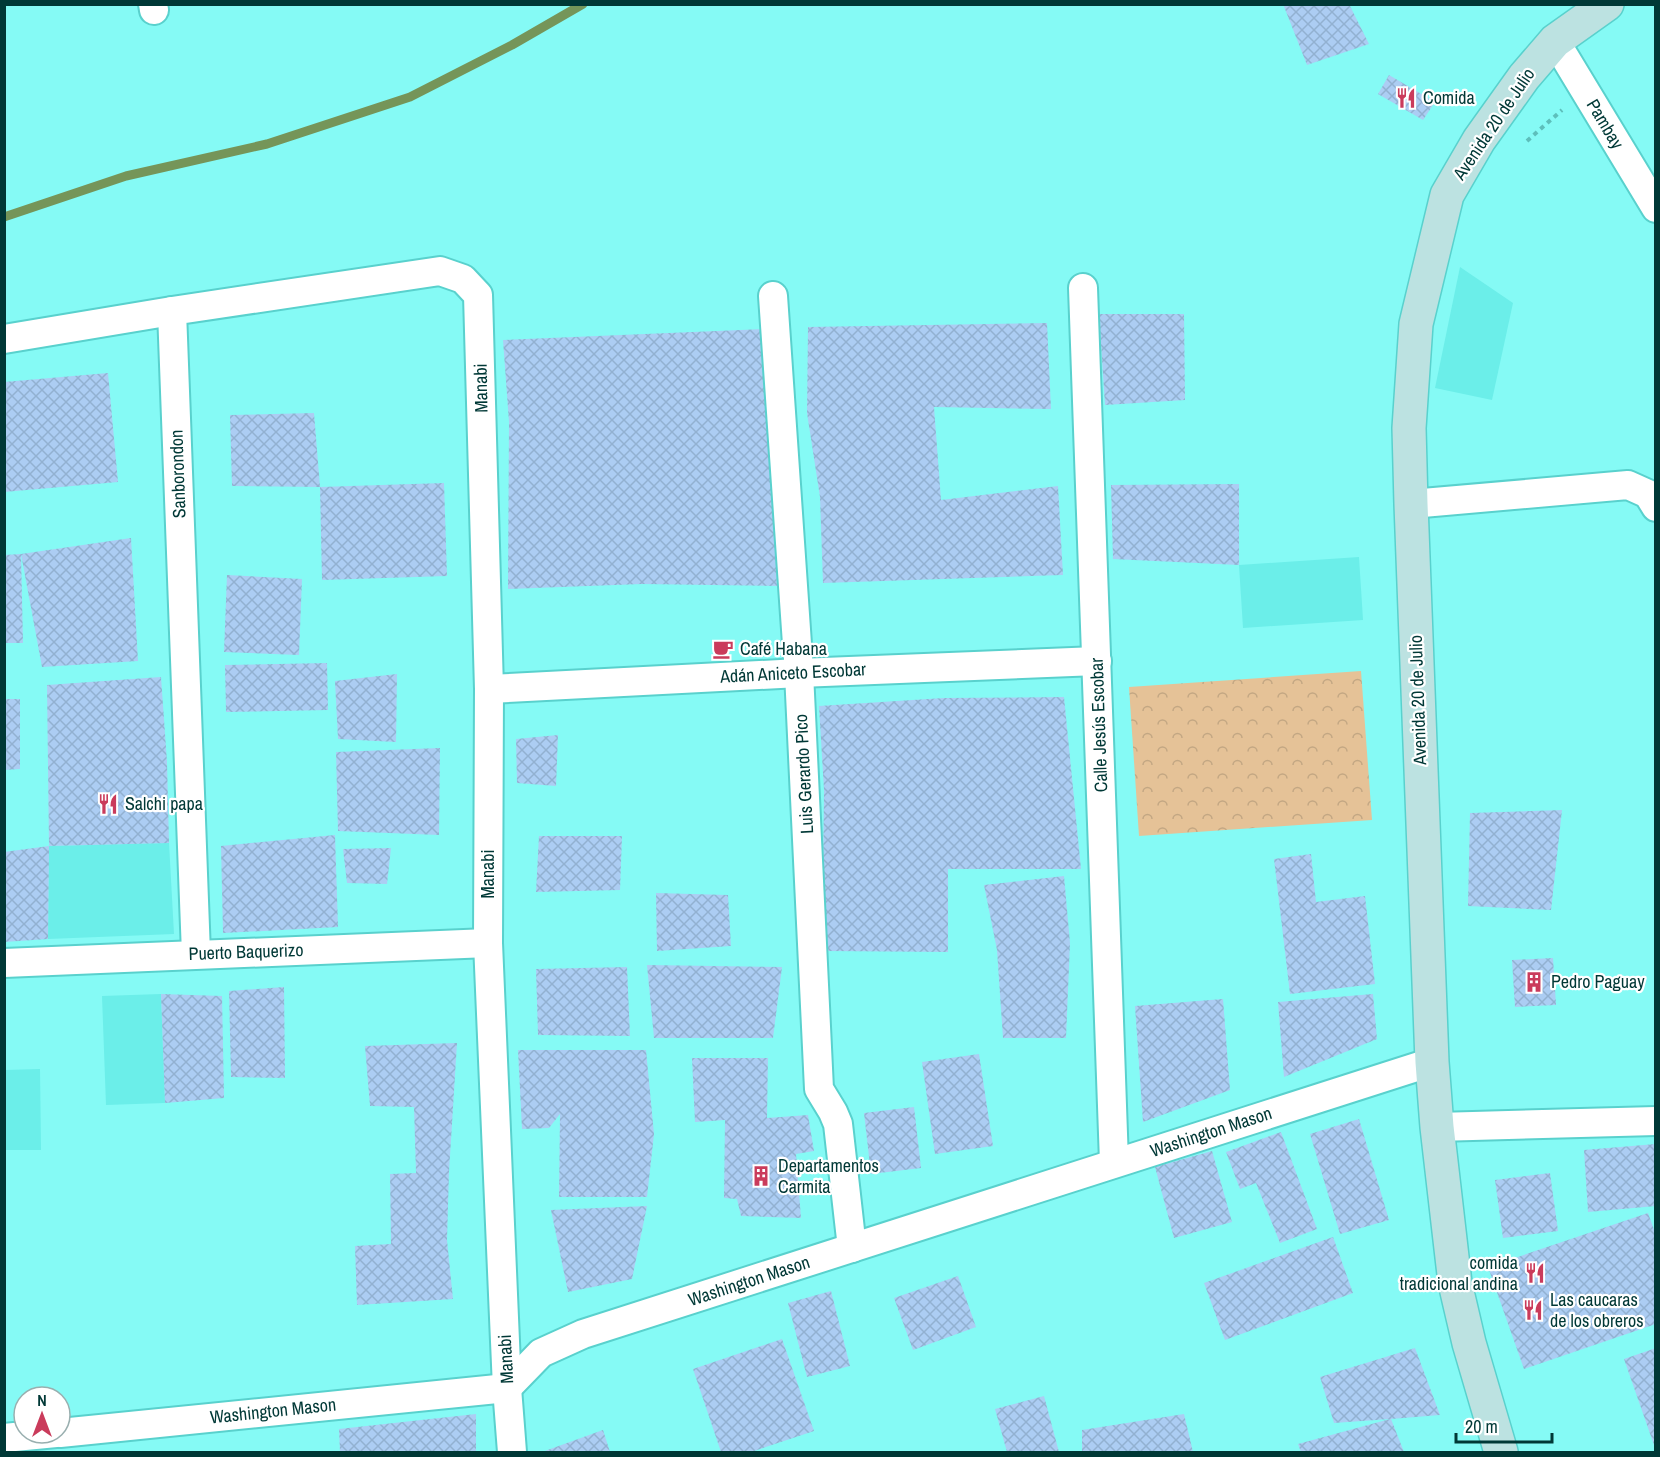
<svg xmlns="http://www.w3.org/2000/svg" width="1660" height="1457" viewBox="0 0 1660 1457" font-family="'Archivo Narrow',sans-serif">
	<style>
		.built { fill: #6beee9 }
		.park { fill: url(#park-crowns) }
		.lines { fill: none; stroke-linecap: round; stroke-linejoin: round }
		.stream { stroke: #759559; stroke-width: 9 }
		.building { fill: url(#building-cross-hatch) }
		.minor-casing { stroke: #59d1cd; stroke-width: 32 }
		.secondary-casing { stroke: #59d1cd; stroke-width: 36 }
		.path { stroke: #5dbfbb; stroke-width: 4; stroke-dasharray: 4.5 4.5; stroke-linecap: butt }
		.minor { stroke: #fff; stroke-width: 28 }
		.secondary { stroke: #bce2e1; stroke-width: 33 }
		.labels { text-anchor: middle; stroke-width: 4.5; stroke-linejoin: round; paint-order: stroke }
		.poi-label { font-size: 18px; fill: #003836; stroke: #fff; text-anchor: start }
		.street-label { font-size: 18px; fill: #003836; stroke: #fff }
	</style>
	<defs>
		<pattern id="park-crowns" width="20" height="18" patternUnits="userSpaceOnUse" patternTransform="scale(1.5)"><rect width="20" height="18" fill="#e5c297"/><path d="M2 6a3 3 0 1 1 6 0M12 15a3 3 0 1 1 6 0" fill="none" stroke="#c3a783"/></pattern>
		<pattern id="building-cross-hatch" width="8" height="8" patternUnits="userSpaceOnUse" patternTransform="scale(1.5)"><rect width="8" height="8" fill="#accdf3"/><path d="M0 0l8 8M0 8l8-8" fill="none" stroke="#92b1d1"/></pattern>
	</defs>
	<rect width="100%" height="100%" fill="#85faf5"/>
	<g class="built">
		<path d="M 1460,267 L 1513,303 L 1492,400 L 1435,388 Z"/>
		<path d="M 1359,557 L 1363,620 L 1243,628 L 1239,565 Z"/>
		<path d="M 169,843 L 174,934 L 48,939 L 49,846 Z"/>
		<path d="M 161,994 L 165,1103 L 106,1105 L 102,996 Z"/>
		<path d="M 40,1069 L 41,1150 L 5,1150 L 5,1070 Z"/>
	</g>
	<path class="park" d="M 1361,671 L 1372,820 L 1139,836 L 1129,687 Z"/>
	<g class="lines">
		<path class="stream" d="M 4,217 L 126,176 L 267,144 L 410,97 L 512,45 L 583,4"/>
	</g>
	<g class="building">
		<path d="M 1283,4 L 1349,4 L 1369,44 L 1307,65 Z"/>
		<path d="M 1389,75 L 1435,102 L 1423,120 L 1378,94 Z"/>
		<path d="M 1099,314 L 1184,314 L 1185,400 L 1105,405 Z"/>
		<path d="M 1047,323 L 1051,409 L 934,407 L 941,500 L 1058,486 L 1063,575 L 823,583 L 820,497 L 807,413 L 808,327 Z"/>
		<path d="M 764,329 L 777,586 L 642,584 L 508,589 L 509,422 L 503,340 Z"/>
		<path d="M 108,373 L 118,482 L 4,492 L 4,382 Z"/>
		<path d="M 314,413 L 320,487 L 232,486 L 230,415 Z"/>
		<path d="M 444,483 L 447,576 L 322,580 L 320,487 Z"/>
		<path d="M 1239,484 L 1239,565 L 1113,559 L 1111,485 Z"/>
		<path d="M 131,538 L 138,661 L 42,667 L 21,554 L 23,643 L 4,643 L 4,555 L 21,554 Z"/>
		<path d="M 227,575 L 302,579 L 299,655 L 224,652 Z"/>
		<path d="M 327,663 L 328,710 L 226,712 L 225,665 Z"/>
		<path d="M 397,674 L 396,742 L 338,739 L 335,681 Z"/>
		<path d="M 161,677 L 167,762 L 169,843 L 49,846 L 47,685 Z"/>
		<path d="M 1064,697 L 1081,869 L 948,869 L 948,952 L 826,951 L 823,877 L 824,790 L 819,706 L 944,698 Z"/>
		<path d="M 4,699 L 20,699 L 20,769 L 4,770 Z"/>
		<path d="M 558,735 L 556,786 L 517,783 L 516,739 Z"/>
		<path d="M 440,748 L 439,835 L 338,831 L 336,752 Z"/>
		<path d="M 1562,810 L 1551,910 L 1468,906 L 1470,813 Z"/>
		<path d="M 335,835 L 338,927 L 223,933 L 221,846 Z"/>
		<path d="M 539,836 L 622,836 L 620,890 L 536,892 Z"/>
		<path d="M 49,846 L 48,939 L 4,942 L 4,852 Z"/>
		<path d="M 391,848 L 387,884 L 347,883 L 343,849 Z"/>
		<path d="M 1311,854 L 1316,902 L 1365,896 L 1375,984 L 1290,994 L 1274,859 Z"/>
		<path d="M 1064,876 L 1070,943 L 1066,1038 L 1003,1038 L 997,950 L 984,885 Z"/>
		<path d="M 656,893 L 728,895 L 731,946 L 657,951 Z"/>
		<path d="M 1553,958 L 1556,1005 L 1515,1007 L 1512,960 Z"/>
		<path d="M 647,965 L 782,967 L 773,1038 L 654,1038 Z"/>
		<path d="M 627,967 L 630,1036 L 538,1035 L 536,969 Z"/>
		<path d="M 284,987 L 285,1078 L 231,1077 L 229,991 Z"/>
		<path d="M 161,994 L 222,996 L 224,1098 L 165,1103 Z"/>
		<path d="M 1373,994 L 1377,1039 L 1284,1077 L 1278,1002 Z"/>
		<path d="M 1223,999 L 1230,1090 L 1143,1122 L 1135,1006 Z"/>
		<path d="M 457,1043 L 449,1172 L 447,1240 L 453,1299 L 357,1305 L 355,1246 L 391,1244 L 390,1174 L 416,1173 L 414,1107 L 370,1106 L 365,1046 Z"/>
		<path d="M 518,1050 L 646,1050 L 654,1134 L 647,1197 L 559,1197 L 560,1114 L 549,1128 L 522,1129 Z"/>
		<path d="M 979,1054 L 993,1146 L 935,1154 L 922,1062 Z"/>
		<path d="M 692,1058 L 768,1058 L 767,1118 L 808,1115 L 814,1151 L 796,1154 L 801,1218 L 741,1216 L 737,1199 L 724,1198 L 725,1120 L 695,1122 Z"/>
		<path d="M 914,1107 L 921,1168 L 871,1174 L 864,1113 Z"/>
		<path d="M 1359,1119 L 1389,1220 L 1340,1234 L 1310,1134 Z"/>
		<path d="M 1281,1132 L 1317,1229 L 1280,1243 L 1256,1183 L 1240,1189 L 1226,1152 Z"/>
		<path d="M 1656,1144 L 1656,1206 L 1588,1212 L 1584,1150 Z"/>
		<path d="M 1212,1151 L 1232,1222 L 1174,1238 L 1155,1167 Z"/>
		<path d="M 1550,1173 L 1558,1231 L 1503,1238 L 1495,1180 Z"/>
		<path d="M 647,1206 L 632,1279 L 568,1292 L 551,1210 Z"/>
		<path d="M 1648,1213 L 1656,1235 L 1656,1324 L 1524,1369 L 1488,1267 Z"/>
		<path d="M 1333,1237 L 1353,1293 L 1225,1340 L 1204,1283 Z"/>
		<path d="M 958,1276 L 976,1327 L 913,1350 L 894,1298 Z"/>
		<path d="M 831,1291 L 850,1366 L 807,1377 L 788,1303 Z"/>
		<path d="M 782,1339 L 814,1431 L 751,1452 L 721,1452 L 693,1369 Z"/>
		<path d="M 1415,1348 L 1440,1415 L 1391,1419 L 1404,1452 L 1301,1452 L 1298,1444 L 1390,1419 L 1334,1423 L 1320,1377 Z"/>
		<path d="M 1656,1348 L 1656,1448 L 1655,1448 L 1624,1359 Z"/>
		<path d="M 1044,1396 L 1059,1452 L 1007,1452 L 995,1409 Z"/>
		<path d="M 476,1414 L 476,1452 L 340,1452 L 339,1429 Z"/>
		<path d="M 1184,1414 L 1193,1452 L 1082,1452 L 1082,1430 Z"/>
		<path d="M 603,1430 L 610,1452 L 542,1452 Z"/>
	</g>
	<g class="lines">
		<g class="minor-casing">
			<g id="minor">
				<path d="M 153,4 L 154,10"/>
				<path d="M 1555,41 L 1656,208"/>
				<path d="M 1083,288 L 1114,1162"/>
				<path d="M 773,296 L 799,673 L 819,1089 L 833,1112 L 838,1124 L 852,1248"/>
				<path d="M 4,339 L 172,311"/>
				<path d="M 1411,504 L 1628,485 L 1648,494 L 1656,507"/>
				<path d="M 489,689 L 799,673 L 1097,661"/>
				<path d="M 196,954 L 172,311 L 440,271 L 463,279 L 478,295 L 489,689 L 488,943 L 507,1388 L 512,1452"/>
				<path d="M 4,963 L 488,943"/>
				<path d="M 1437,1127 L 1656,1121"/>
				<path d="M 60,1433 L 507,1388 L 541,1353 L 583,1334 L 1432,1062"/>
				<path d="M 4,1438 L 56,1433"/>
			</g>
		</g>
		<g class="secondary-casing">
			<path id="secondary" d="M 1501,1452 L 1469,1343 L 1455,1283 L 1437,1127 L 1432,1062 L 1411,504 L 1409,428 L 1416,324 L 1447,195 L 1479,140 L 1524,77 L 1555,41 L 1607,4"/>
		</g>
		<path class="path" d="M 1527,141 L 1562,110"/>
		<use href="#minor" class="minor"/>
		<use href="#secondary" class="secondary"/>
	</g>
	<defs>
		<g id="restaurant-bare" transform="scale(1.62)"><path d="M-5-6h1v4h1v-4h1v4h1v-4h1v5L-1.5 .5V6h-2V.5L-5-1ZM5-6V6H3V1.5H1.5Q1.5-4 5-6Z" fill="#ca3b5b" stroke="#fff" stroke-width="2.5" paint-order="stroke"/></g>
		<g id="cafe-bare" transform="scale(1.62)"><path d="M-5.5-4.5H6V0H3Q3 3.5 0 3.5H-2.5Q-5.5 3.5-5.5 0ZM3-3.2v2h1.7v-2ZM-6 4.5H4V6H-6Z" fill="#ca3b5b" stroke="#fff" stroke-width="2.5" paint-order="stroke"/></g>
		<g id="building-bare" transform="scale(1.62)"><path d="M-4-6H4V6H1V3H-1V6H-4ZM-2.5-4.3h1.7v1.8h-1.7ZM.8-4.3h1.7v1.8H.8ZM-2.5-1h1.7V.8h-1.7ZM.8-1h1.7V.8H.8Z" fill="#ca3b5b" stroke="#fff" stroke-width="2.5" paint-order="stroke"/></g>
	</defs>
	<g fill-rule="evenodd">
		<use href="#restaurant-bare" x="1406" y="98"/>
		<use href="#cafe-bare" x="723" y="649"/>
		<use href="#restaurant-bare" x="108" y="804"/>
		<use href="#building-bare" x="1534" y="982"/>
		<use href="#building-bare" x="761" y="1176"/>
		<use href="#restaurant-bare" x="1535" y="1273"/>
		<use href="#restaurant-bare" x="1533" y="1310"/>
	</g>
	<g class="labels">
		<g class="poi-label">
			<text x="1423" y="104">Comida</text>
			<text x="740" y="655">Café Habana</text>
			<text x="125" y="810">Salchi papa</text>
			<text x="1551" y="988">Pedro Paguay</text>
			<text x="778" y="1172">Departamentos<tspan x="778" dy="21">Carmita</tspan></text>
			<text x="1518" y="1269" text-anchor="end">comida<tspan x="1518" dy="21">tradicional andina</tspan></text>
			<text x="1550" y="1306">Las caucaras<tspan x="1550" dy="21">de los obreros</tspan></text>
		</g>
		<g class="street-label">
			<text transform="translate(1494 124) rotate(-56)" y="6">Avenida 20 de Julio</text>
			<text transform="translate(1605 124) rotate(59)" y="6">Pambay</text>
			<text transform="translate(481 388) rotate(-91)" y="6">Manabi</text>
			<text transform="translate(178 474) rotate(-92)" y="6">Sanborondon</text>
			<text transform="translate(793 673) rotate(-3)" y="6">Adán Aniceto Escobar</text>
			<text transform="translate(1418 700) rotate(-92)" y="6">Avenida 20 de Julio</text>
			<text transform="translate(1099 725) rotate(-92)" y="6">Calle Jesús Escobar</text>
			<text transform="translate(804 774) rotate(-93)" y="6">Luis Gerardo Pico</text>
			<text transform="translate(488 874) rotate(-90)" y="6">Manabi</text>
			<text transform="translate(246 952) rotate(-2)" y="6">Puerto Baquerizo</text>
			<text transform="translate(1211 1132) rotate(-18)" y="6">Washington Mason</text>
			<text transform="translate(749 1281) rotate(-18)" y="6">Washington Mason</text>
			<text transform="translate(506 1359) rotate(-93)" y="6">Manabi</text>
			<text transform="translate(273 1411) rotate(-6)" y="6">Washington Mason</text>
		</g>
	</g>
	<rect width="1660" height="1457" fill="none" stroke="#003836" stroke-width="12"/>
	<g transform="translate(42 1415)"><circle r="28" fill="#ffffff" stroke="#99afaf" stroke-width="1.5"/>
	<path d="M0-4.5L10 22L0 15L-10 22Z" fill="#ca3b5b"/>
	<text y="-9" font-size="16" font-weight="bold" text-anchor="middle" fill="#003836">N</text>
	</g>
	<path d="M1456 1433v9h96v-9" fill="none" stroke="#003836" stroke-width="3"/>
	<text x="1465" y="1433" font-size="18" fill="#003836" stroke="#ffffff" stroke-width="4.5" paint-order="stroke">20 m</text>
</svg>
